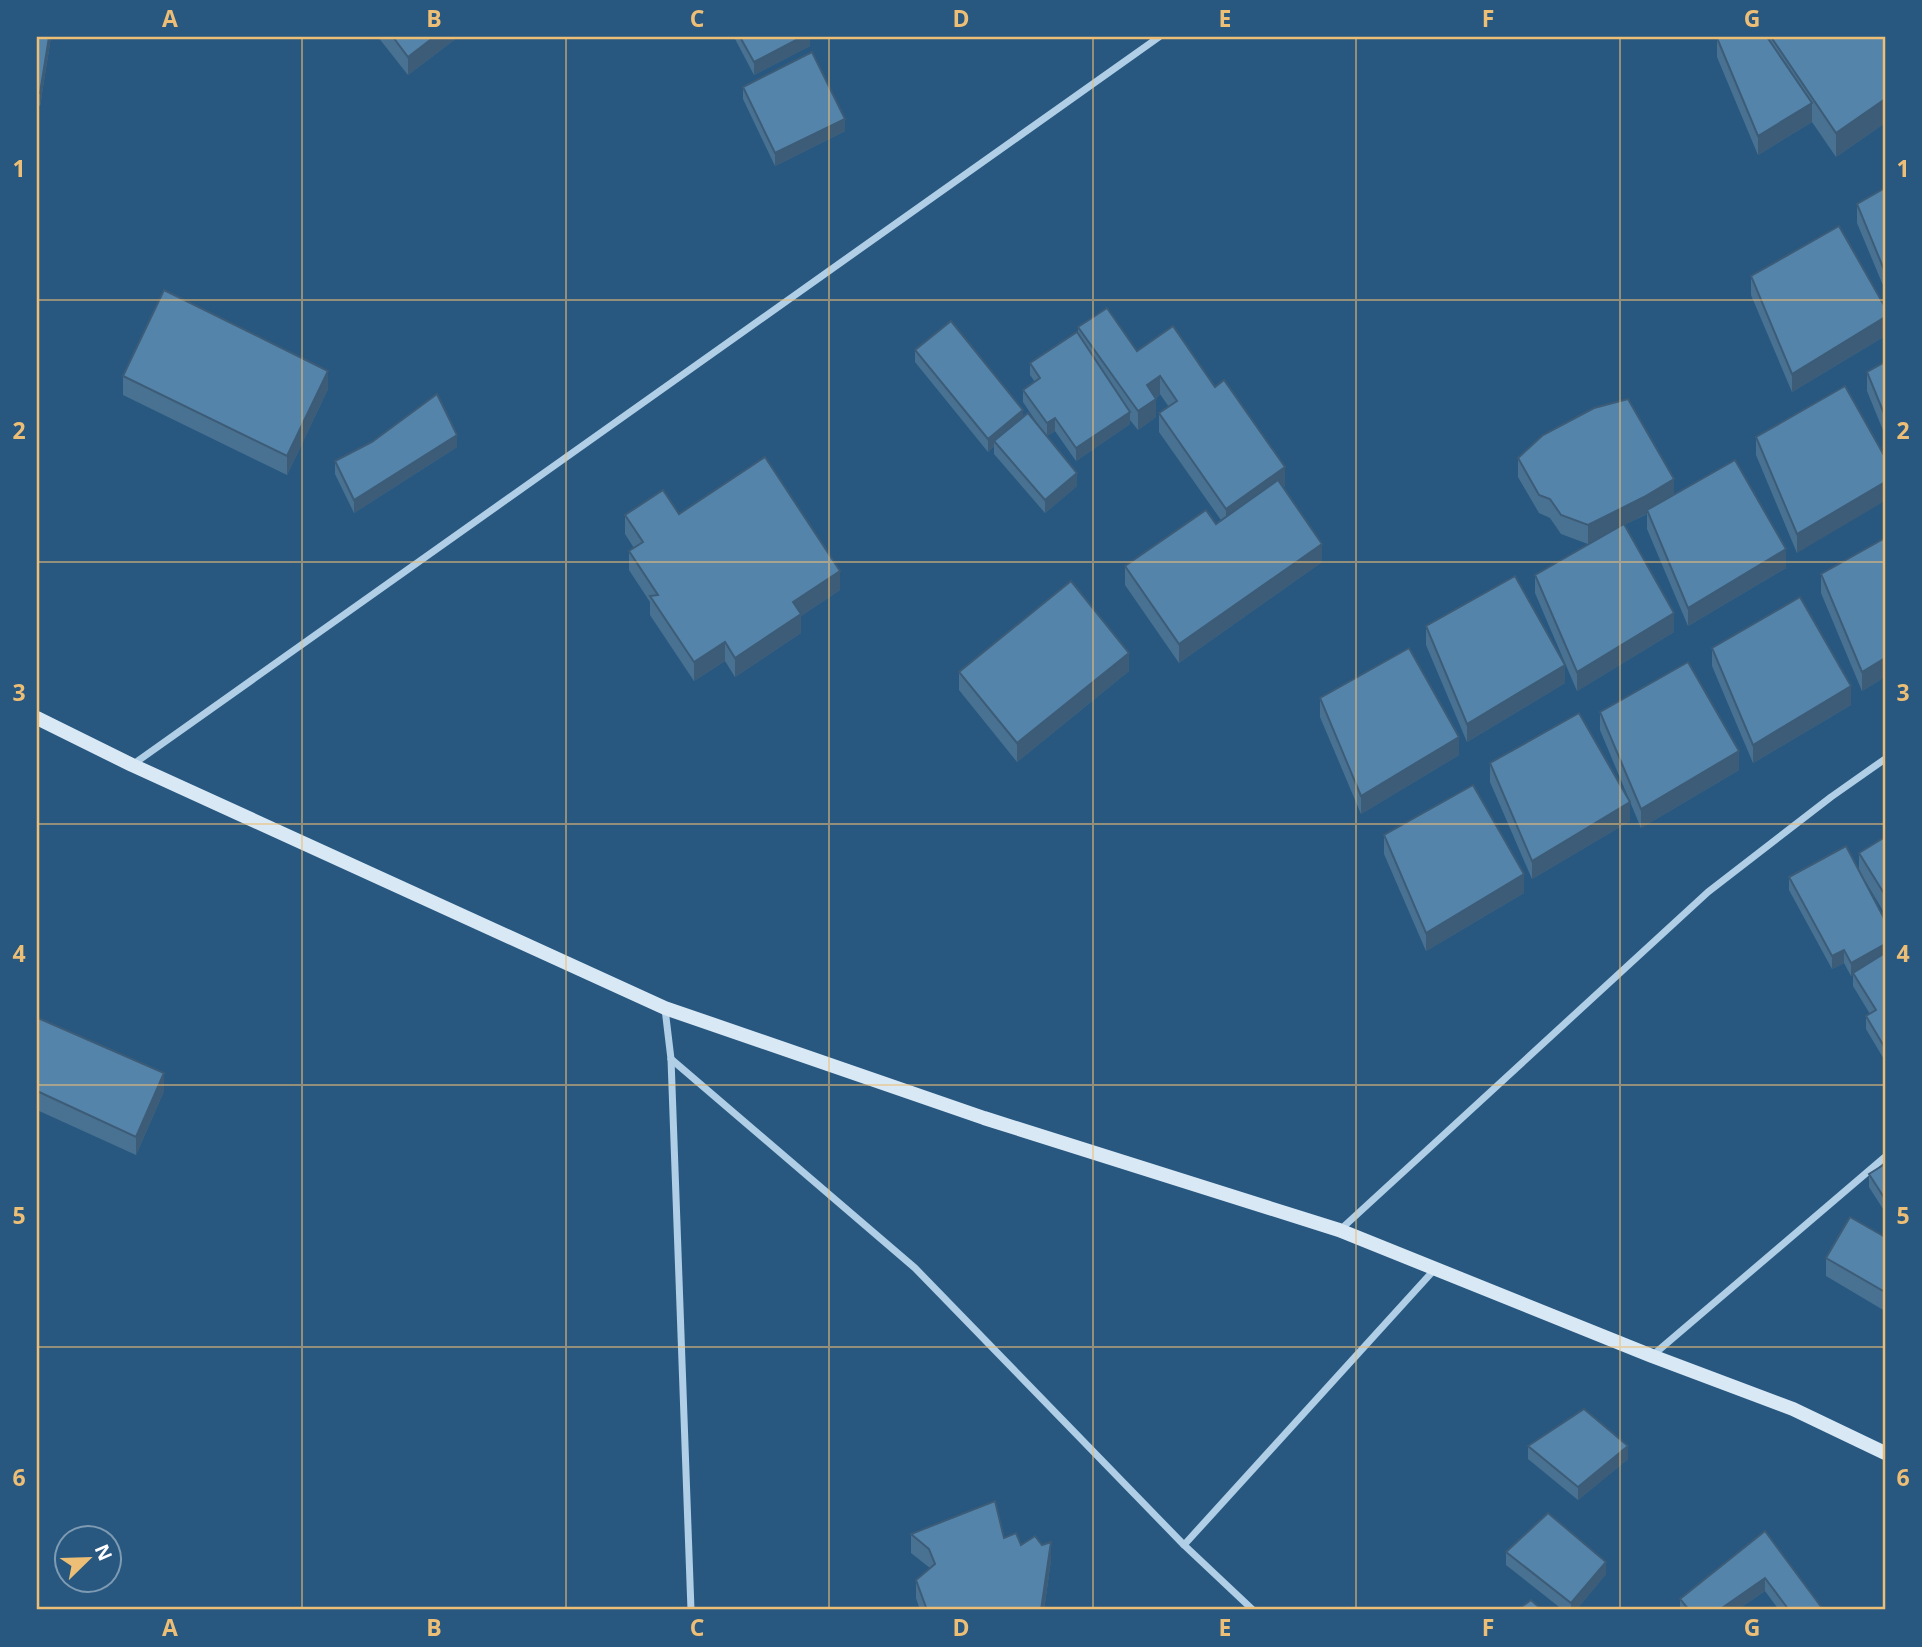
<svg xmlns="http://www.w3.org/2000/svg" width="1922" height="1647" viewBox="0 0 1922 1647" font-family="'Open Sans',sans-serif">
	<style>
		.lines { fill: none; stroke-linecap: round; stroke-linejoin: round }
		.street { stroke: #b0cee5; stroke-width: 7 }
		.secondary { stroke: #d9e8f5; stroke-width: 14 }
		.wall { fill: #497292 }
		.shaded-wall { fill: #3c5c77 }
		.building { fill: #5584aa; stroke: #3c5c77; stroke-width: 2 }
		.grid { fill: none; stroke: #edbe76; stroke-width: 2; stroke-opacity: 0.55 }
		.neatline { fill: none; stroke: #edbe76; stroke-width: 2.5 }
		.grid-label { font-size: 23px; text-anchor: middle; font-weight: bold; fill: #edbe76 }
	</style>
	<rect width="100%" height="100%" fill="#285880"/>
	<g class="lines">
		<g class="street">
			<path d="M 132,765 L 1159,37"/>
			<path d="M 665,1009 L 671,1059 L 691,1610"/>
			<path d="M 671,1059 L 915,1268 L 1184,1545 L 1253,1610"/>
			<path d="M 1340,1230 L 1708,892 L 1831,797 L 1885,759"/>
			<path d="M 1653,1355 L 1885,1157"/>
			<path d="M 1184,1545 L 1435,1269"/>
		</g>
		<path class="secondary" d="M 37,718 L 132,765 L 665,1008 L 984,1118 L 1339,1230 L 1652,1356 L 1793,1409 L 1885,1453"/>
	</g>
	<g class="wall">
		<path d="M 37,37 L 51,37 L 40,106 L 37,105 Z"/>
		<path d="M 378,37 L 458,37 L 408,75 Z"/>
		<path d="M 734,37 L 810,37 L 810,46 L 754,75 Z"/>
		<path d="M 1720,37 L 1885,37 L 1885,123 L 1836,157 L 1812,122 L 1758,155 L 1717,57 L 1717,38 Z"/>
		<path d="M 743,87 L 845,131 L 775,166 L 743,99 Z"/>
		<path d="M 1885,188 L 1885,290 L 1857,223 L 1857,204 Z"/>
		<path d="M 1751,276 L 1885,307 L 1885,336 L 1792,392 L 1751,295 Z"/>
		<path d="M 1078,327 L 1137,351 L 1215,387 L 1285,486 L 1283,487 L 1322,562 L 1179,663 L 1125,585 L 1125,566 L 1216,524 L 1221,520 L 1159,432 L 1159,413 L 1169,407 L 1160,394 L 1156,398 L 1156,417 L 1138,430 L 1130,420 L 1130,424 L 1076,461 L 1055,431 L 1047,436 L 1077,486 L 1045,513 L 994,454 L 994,446 L 988,452 L 915,362 L 915,350 L 1023,417 L 1045,435 L 1023,402 L 1023,390 L 1035,382 L 1030,375 L 1030,363 L 1078,334 Z"/>
		<path d="M 1885,362 L 1885,435 L 1867,391 L 1867,372 Z"/>
		<path d="M 123,376 L 328,389 L 287,475 L 123,395 Z"/>
		<path d="M 1756,437 L 1885,457 L 1797,553 L 1756,455 Z"/>
		<path d="M 457,447 L 354,513 L 335,474 L 335,461 Z"/>
		<path d="M 1518,458 L 1674,495 L 1786,568 L 1688,626 L 1647,529 L 1647,514 L 1624,525 L 1674,632 L 1577,691 L 1535,593 L 1535,575 L 1602,537 L 1588,544 L 1561,534 L 1550,518 L 1539,513 L 1518,477 Z"/>
		<path d="M 679,514 L 840,590 L 801,616 L 801,633 L 735,677 L 725,661 L 694,681 L 650,615 L 650,602 L 629,570 L 629,551 L 634,548 L 625,534 L 625,515 Z"/>
		<path d="M 1885,538 L 1885,677 L 1862,691 L 1821,593 L 1821,574 Z"/>
		<path d="M 1426,626 L 1565,683 L 1467,742 L 1426,645 Z"/>
		<path d="M 1712,648 L 1851,705 L 1753,763 L 1712,666 Z"/>
		<path d="M 1129,671 L 1017,762 L 959,690 L 959,672 Z"/>
		<path d="M 1320,698 L 1459,755 L 1361,814 L 1320,717 Z"/>
		<path d="M 1600,712 L 1739,770 L 1641,828 L 1600,730 Z"/>
		<path d="M 1490,763 L 1630,821 L 1532,879 L 1490,782 Z"/>
		<path d="M 1384,835 L 1524,893 L 1426,951 L 1384,854 Z"/>
		<path d="M 1885,837 L 1885,914 L 1861,874 L 1885,920 L 1885,1061 L 1866,1029 L 1866,1016 L 1870,1014 L 1853,986 L 1853,975 L 1851,976 L 1844,963 L 1832,969 L 1789,890 L 1789,877 L 1859,871 L 1859,853 Z"/>
		<path d="M 37,1020 L 164,1091 L 136,1155 L 37,1110 Z"/>
		<path d="M 1885,1164 L 1885,1212 L 1869,1187 L 1869,1174 Z"/>
		<path d="M 1885,1237 L 1885,1311 L 1826,1276 L 1826,1258 Z"/>
		<path d="M 1528,1446 L 1628,1459 L 1578,1500 L 1528,1459 Z"/>
		<path d="M 1765,1531 L 1822,1610 L 1779,1610 L 1765,1591 L 1737,1610 L 1680,1610 L 1680,1599 Z"/>
		<path d="M 911,1534 L 1004,1538 L 1021,1545 L 1051,1560 L 1044,1610 L 920,1610 L 916,1598 L 916,1580 L 930,1568 L 911,1553 Z"/>
		<path d="M 1506,1552 L 1606,1574 L 1576,1610 L 1563,1610 L 1506,1565 Z"/>
	</g>
	<g class="shaded-wall">
		<path d="M 49,37 L 51,37 L 40,106 L 40,93 Z"/>
		<path d="M 434,37 L 458,37 L 408,75 L 408,57 Z"/>
		<path d="M 802,37 L 810,37 L 810,46 L 754,75 L 754,62 Z"/>
		<path d="M 1885,99 L 1885,123 L 1836,157 L 1836,133 Z"/>
		<path d="M 1812,103 L 1812,122 L 1758,155 L 1758,136 Z"/>
		<path d="M 845,119 L 845,131 L 775,166 L 775,153 Z"/>
		<path d="M 1885,317 L 1885,336 L 1792,392 L 1792,374 Z"/>
		<path d="M 328,371 L 328,389 L 287,475 L 287,456 Z"/>
		<path d="M 1160,376 L 1160,394 L 1147,404 L 1147,385 Z"/>
		<path d="M 1156,399 L 1156,417 L 1138,430 L 1138,411 Z"/>
		<path d="M 1023,410 L 1023,423 L 994,441 L 994,446 L 988,452 L 988,439 Z"/>
		<path d="M 1130,412 L 1130,424 L 1076,461 L 1076,448 Z"/>
		<path d="M 1055,418 L 1055,431 L 1047,436 L 1047,423 Z"/>
		<path d="M 457,435 L 457,447 L 354,513 L 354,500 Z"/>
		<path d="M 1285,467 L 1285,486 L 1226,528 L 1226,509 Z"/>
		<path d="M 1077,473 L 1077,486 L 1045,513 L 1045,500 Z"/>
		<path d="M 1674,479 L 1674,497 L 1647,510 L 1647,514 L 1644,515 L 1588,544 L 1588,525 Z"/>
		<path d="M 1885,482 L 1885,501 L 1797,553 L 1797,534 Z"/>
		<path d="M 1322,544 L 1322,562 L 1179,663 L 1179,644 Z"/>
		<path d="M 1786,549 L 1786,568 L 1688,626 L 1688,608 Z"/>
		<path d="M 840,571 L 840,590 L 801,616 L 801,633 L 735,677 L 735,658 L 793,602 Z"/>
		<path d="M 1674,613 L 1674,632 L 1577,691 L 1577,672 Z"/>
		<path d="M 725,642 L 725,661 L 694,681 L 694,662 Z"/>
		<path d="M 1129,653 L 1129,671 L 1017,762 L 1017,743 Z"/>
		<path d="M 1885,658 L 1885,677 L 1862,691 L 1862,672 Z"/>
		<path d="M 1565,665 L 1565,683 L 1467,742 L 1467,724 Z"/>
		<path d="M 1851,686 L 1851,705 L 1753,763 L 1753,745 Z"/>
		<path d="M 1459,737 L 1459,755 L 1361,814 L 1361,796 Z"/>
		<path d="M 1739,751 L 1739,770 L 1641,828 L 1641,809 Z"/>
		<path d="M 1630,802 L 1630,821 L 1532,879 L 1532,861 Z"/>
		<path d="M 1524,874 L 1524,893 L 1426,951 L 1426,933 Z"/>
		<path d="M 1885,944 L 1885,957 L 1851,976 L 1851,963 Z"/>
		<path d="M 1844,950 L 1844,963 L 1832,969 L 1832,956 Z"/>
		<path d="M 164,1073 L 164,1091 L 136,1155 L 136,1137 Z"/>
		<path d="M 1628,1446 L 1628,1459 L 1578,1500 L 1578,1487 Z"/>
		<path d="M 1051,1542 L 1051,1560 L 1044,1610 L 1041,1610 Z"/>
		<path d="M 1606,1562 L 1606,1574 L 1576,1610 L 1571,1610 L 1571,1603 Z"/>
		<path d="M 1765,1578 L 1765,1591 L 1737,1610 L 1719,1610 Z"/>
	</g>
	<g class="building">
		<path d="M 37,37 L 49,37 L 40,93 L 37,93 Z"/>
		<path d="M 393,37 L 434,37 L 408,57 Z"/>
		<path d="M 740,37 L 802,37 L 754,62 Z"/>
		<path d="M 1720,37 L 1767,37 L 1812,103 L 1758,136 L 1717,38 Z"/>
		<path d="M 1771,37 L 1885,37 L 1885,99 L 1836,133 Z"/>
		<path d="M 812,52 L 845,119 L 775,153 L 743,87 Z"/>
		<path d="M 1885,188 L 1885,272 L 1857,204 Z"/>
		<path d="M 1839,226 L 1885,307 L 1885,317 L 1792,374 L 1751,276 Z"/>
		<path d="M 164,290 L 328,371 L 287,456 L 123,376 Z"/>
		<path d="M 1107,308 L 1137,351 L 1173,326 L 1215,387 L 1224,380 L 1285,467 L 1226,509 L 1159,413 L 1177,401 L 1160,376 L 1147,385 L 1156,399 L 1138,411 L 1078,327 Z"/>
		<path d="M 951,321 L 1023,410 L 988,439 L 915,350 Z"/>
		<path d="M 1077,332 L 1130,412 L 1076,448 L 1055,418 L 1047,423 L 1023,390 L 1040,378 L 1030,363 Z"/>
		<path d="M 1885,362 L 1885,416 L 1867,372 Z"/>
		<path d="M 1845,386 L 1885,457 L 1885,482 L 1797,534 L 1756,437 Z"/>
		<path d="M 437,394 L 457,435 L 354,500 L 335,461 L 372,442 Z"/>
		<path d="M 1628,399 L 1674,479 L 1644,497 L 1588,525 L 1561,515 L 1550,499 L 1539,495 L 1518,458 L 1543,435 L 1594,408 Z"/>
		<path d="M 1028,413 L 1077,473 L 1045,500 L 994,441 Z"/>
		<path d="M 765,457 L 840,571 L 793,602 L 801,614 L 735,658 L 725,642 L 694,662 L 650,596 L 658,595 L 629,551 L 643,542 L 625,515 L 663,490 L 679,514 Z"/>
		<path d="M 1735,460 L 1786,549 L 1688,608 L 1647,510 Z"/>
		<path d="M 1278,480 L 1322,544 L 1179,644 L 1125,566 L 1206,510 L 1216,524 Z"/>
		<path d="M 1624,524 L 1674,613 L 1577,672 L 1535,575 Z"/>
		<path d="M 1885,538 L 1885,658 L 1862,672 L 1821,574 Z"/>
		<path d="M 1515,576 L 1565,665 L 1467,724 L 1426,626 Z"/>
		<path d="M 1071,581 L 1129,653 L 1017,743 L 959,672 Z"/>
		<path d="M 1800,597 L 1851,686 L 1753,745 L 1712,648 Z"/>
		<path d="M 1409,648 L 1459,737 L 1361,796 L 1320,698 Z"/>
		<path d="M 1688,662 L 1739,751 L 1641,809 L 1600,712 Z"/>
		<path d="M 1579,713 L 1630,802 L 1532,861 L 1490,763 Z"/>
		<path d="M 1473,785 L 1524,874 L 1426,933 L 1384,835 Z"/>
		<path d="M 1885,837 L 1885,895 L 1859,853 Z"/>
		<path d="M 1846,846 L 1885,920 L 1885,944 L 1851,963 L 1844,950 L 1832,956 L 1789,877 Z"/>
		<path d="M 1885,953 L 1885,1048 L 1866,1016 L 1876,1010 L 1853,973 Z"/>
		<path d="M 38,1018 L 164,1073 L 136,1137 L 37,1091 Z"/>
		<path d="M 1885,1164 L 1885,1199 L 1869,1174 Z"/>
		<path d="M 1850,1217 L 1885,1237 L 1885,1292 L 1826,1258 Z"/>
		<path d="M 1584,1409 L 1628,1446 L 1578,1487 L 1528,1446 Z"/>
		<path d="M 995,1501 L 1004,1538 L 1016,1533 L 1021,1545 L 1035,1536 L 1042,1545 L 1051,1542 L 1041,1610 L 927,1610 L 916,1580 L 935,1564 L 929,1549 L 911,1534 Z"/>
		<path d="M 1548,1513 L 1606,1562 L 1571,1603 L 1506,1552 Z"/>
		<path d="M 1765,1531 L 1822,1608 L 1819,1610 L 1789,1610 L 1765,1578 L 1719,1610 L 1689,1610 L 1680,1599 Z"/>
		<path d="M 1531,1600 L 1542,1610 L 1517,1610 Z"/>
	</g>
	<path class="grid" d="M 302,37 L 302,1610M 566,37 L 566,1610M 829,37 L 829,1610M 1093,37 L 1093,1610M 1356,37 L 1356,1610M 1620,37 L 1620,1610M 37,300 L 1885,300M 37,562 L 1885,562M 37,824 L 1885,824M 37,1085 L 1885,1085M 37,1347 L 1885,1347"/>
	<rect width="1922" height="1647" fill="none" stroke="#285880" stroke-width="77"/>
	<g transform="translate(88 1559) rotate(67)"><circle r="33" fill="#285880" stroke="#7e9bb3" stroke-width="2"/>
	<path d="M0-5L12 26L0 18L-12 26Z" fill="#edbe76"/>
	<text y="-10" font-size="19" font-weight="bold" text-anchor="middle" fill="#ffffff">N</text>
	</g>
	<rect x="38" y="38" width="1846" height="1570" class="neatline"/>
	<g class="grid-label">
		<text x="170" y="27">A</text>
		<text x="434" y="27">B</text>
		<text x="697" y="27">C</text>
		<text x="961" y="27">D</text>
		<text x="1225" y="27">E</text>
		<text x="1488" y="27">F</text>
		<text x="1752" y="27">G</text>
		<text x="19" y="177">1</text>
		<text x="1903" y="177">1</text>
		<text x="19" y="439">2</text>
		<text x="1903" y="439">2</text>
		<text x="19" y="701">3</text>
		<text x="1903" y="701">3</text>
		<text x="19" y="962">4</text>
		<text x="1903" y="962">4</text>
		<text x="19" y="1224">5</text>
		<text x="1903" y="1224">5</text>
		<text x="19" y="1486">6</text>
		<text x="1903" y="1486">6</text>
		<text x="170" y="1636">A</text>
		<text x="434" y="1636">B</text>
		<text x="697" y="1636">C</text>
		<text x="961" y="1636">D</text>
		<text x="1225" y="1636">E</text>
		<text x="1488" y="1636">F</text>
		<text x="1752" y="1636">G</text>
	</g>
</svg>
